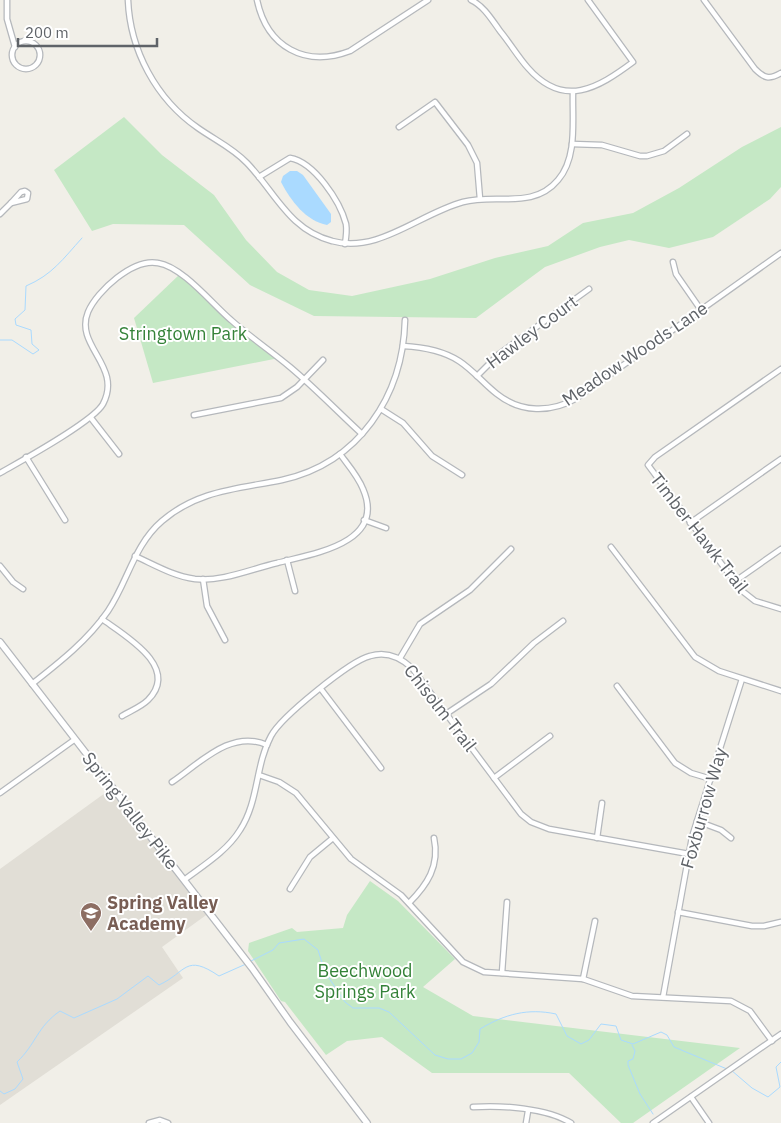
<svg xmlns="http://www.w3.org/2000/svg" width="781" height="1123" viewBox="0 0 781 1123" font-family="'IBM Plex Sans',sans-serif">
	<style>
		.education { fill: #e1ded6 }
		.green { fill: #c5e8c5 }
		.water { fill: #aadaff }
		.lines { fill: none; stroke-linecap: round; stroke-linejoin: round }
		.stream { stroke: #aadaff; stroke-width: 1 }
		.minor-casing { stroke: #b5b8bc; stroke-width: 7 }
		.tertiary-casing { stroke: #b5b8bc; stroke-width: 8 }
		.minor { stroke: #fff; stroke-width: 4.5 }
		.tertiary { stroke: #fff; stroke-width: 5.5 }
		.labels { text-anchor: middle; stroke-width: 4; stroke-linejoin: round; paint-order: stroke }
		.street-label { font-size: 18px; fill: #5f6368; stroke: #fff }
		.park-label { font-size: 18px; fill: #348238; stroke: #fff }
		.education-label { font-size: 18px; font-weight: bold; fill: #785e54; stroke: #fff; text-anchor: start }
	</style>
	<rect width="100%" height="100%" fill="#f1efe8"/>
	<path class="education" d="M 112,788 L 209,913 L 162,947 L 183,978 L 0,1105 L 0,869 Z"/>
	<g class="green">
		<path d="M 124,117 L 162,155 L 214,195 L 246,240 L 277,272 L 309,290 L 352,296 L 430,279 L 495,258 L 548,246 L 583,223 L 633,213 L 679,188 L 742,147 L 781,127 L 781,187 L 770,199 L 713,237 L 669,248 L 629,240 L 600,247 L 545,267 L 476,318 L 314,316 L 250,285 L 184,225 L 113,224 L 92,231 L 54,170 Z"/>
		<path d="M 180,274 L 279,358 L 153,383 L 134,318 Z"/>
		<path d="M 370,881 L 398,901 L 455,959 L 423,987 L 473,1016 L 740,1048 L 633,1123 L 621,1123 L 569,1073 L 432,1073 L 382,1037 L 347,1041 L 326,1055 L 285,1002 L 281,1001 L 248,951 L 249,943 L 292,928 L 297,932 L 343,928 L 347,915 Z"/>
	</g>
	<path class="water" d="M 290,171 L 297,171 L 303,175 L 331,214 L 331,222 L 327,225 C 306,221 291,201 281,182 L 283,176 Z"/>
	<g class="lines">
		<g class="stream">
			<path d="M 0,340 L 12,340 L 33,354 L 39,350 L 32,344 L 31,330 L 16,325 L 15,319 L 25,310 L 26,286 C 52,275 63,259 82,238"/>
			<path d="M 249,962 L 273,950 L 279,943 L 304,939 L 318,950 L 325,972 L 345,1002 L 353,1008 L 379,1008 L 389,1012 L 435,1055 L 448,1059 L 461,1059 L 472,1053 L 479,1042 L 480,1029 C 505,1014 528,1008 556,1014 L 567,1036 L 581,1044 L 589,1040 L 601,1024 L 616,1026 L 621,1040 L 633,1044 L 661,1032 L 667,1035 L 674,1047 L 727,1069"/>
			<path d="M 632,1045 L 635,1051 L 633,1059 L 628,1061 L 628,1065 L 640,1094 L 653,1114"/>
			<path d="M 731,1070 L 752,1088 L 768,1097 L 780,1087 L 776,1067 L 781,1062"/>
			<path d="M 0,1091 L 4,1094 L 15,1089 L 23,1079 L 17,1062 C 36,1044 37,1027 60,1011 L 74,1018 L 117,999 L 148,976 L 159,985 C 187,972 185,953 219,976 L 246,964"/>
		</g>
		<g class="minor-casing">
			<g id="minor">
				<path d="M 7,0 L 7,19 L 15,47"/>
				<path d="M 128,0 C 130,50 156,99 198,128 C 215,140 233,148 247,163 C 275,192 289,230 332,241 C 378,254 419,214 463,202 C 496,193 533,210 558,180 C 578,157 572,119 573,92"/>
				<path d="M 257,0 C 267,47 305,68 350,51 L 428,0"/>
				<path d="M 471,0 C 484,6 492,20 500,31 C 510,43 518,57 528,68 C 564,109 598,88 633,62 L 588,0"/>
				<path d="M 704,0 L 755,69 C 764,78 769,80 781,73"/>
				<circle cx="26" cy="55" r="14"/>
				<path d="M 399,127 L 435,102 L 468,145 L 477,163 L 480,199"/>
				<path d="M 572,144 L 602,145 L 640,156 L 647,156 L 664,151 L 687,134"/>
				<path d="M 259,177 L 290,158 C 314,162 340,201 346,224 C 347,230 346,238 345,244"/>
				<path d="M 25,191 L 28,193 L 27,199 L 11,203 L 21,192 Z"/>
				<path d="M 0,214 L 11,203"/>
				<path d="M 673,262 L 676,274 L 701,310"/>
				<path d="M 403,346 C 423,347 442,350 459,361 C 473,370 484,384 497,394 C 521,413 551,413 577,398 L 781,253"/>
				<path d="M 781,369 L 655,457 L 648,465 L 741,590 L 755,601 L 781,609"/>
				<path d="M 477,376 L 499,354 L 589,289"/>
				<path d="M 381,409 L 403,423 L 432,456 L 462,475"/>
				<path d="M 194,415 L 281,398 L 297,387 L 323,360"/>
				<path d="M 91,418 L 119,454"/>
				<path d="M 26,457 L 65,520"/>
				<path d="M 0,473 C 21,461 93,422 103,404 C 123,366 74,346 88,312 C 97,291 133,258 158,263 C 183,267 212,304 231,320 C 250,337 271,351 290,367 C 315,388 338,412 362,434"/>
				<path d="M 364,520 L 386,528"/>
				<path d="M 690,523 L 781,459"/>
				<path d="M 611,547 L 695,657 L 719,671 L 781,691"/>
				<path d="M 135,556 C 155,565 173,576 195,579 C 222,582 251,569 277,563 C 311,554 387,544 363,489 C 358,476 348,465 340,454"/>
				<path d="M 287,560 L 295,591"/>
				<path d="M 0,566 L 13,582 L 23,589"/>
				<path d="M 203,579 L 207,606 L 225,640"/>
				<path d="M 734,582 L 781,549"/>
				<path d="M 102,619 C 124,635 181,667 148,700 C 141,707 130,711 122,716"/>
				<path d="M 400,658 L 420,624 L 470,590 L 511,549"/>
				<path d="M 32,684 C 60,662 88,640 108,611 C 128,581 134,545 162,521 C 198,490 238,489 282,480 C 359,463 403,396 405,320"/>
				<path d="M 617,686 L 675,763 L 691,773 L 711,779"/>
				<path d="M 321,689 L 381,768"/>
				<path d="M 446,714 L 491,684 L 534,643 L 563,621"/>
				<path d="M 259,775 L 279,782 L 296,793 L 351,859 L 401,895 L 463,962 L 484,972 L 583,979 L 632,996 L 731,1001 L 750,1011 L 772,1041"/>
				<path d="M 494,778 L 550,736"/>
				<path d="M 172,782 C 200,763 231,729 267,745"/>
				<path d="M 0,793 L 74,740"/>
				<path d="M 697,821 L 721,830 L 731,838"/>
				<path d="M 597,838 L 602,803"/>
				<path d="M 184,880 C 204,865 227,851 240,830 C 259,801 255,766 271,736 C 281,717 350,661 370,656 C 386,651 400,657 412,668 L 521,814 L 531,822 L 549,829 L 689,854"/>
				<path d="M 290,889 L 310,857 L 333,838"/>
				<path d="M 409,903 C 427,885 440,866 434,838"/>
				<path d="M 678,912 L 752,926 L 764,926 L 781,922"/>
				<path d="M 502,973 L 507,902"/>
				<path d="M 583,979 L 595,921"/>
				<path d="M 663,997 L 692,837 L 742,679"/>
				<path d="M 691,1097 L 709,1123"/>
				<path d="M 473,1107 C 501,1105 547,1108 571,1123"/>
				<path d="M 149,1123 L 160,1120 L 168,1123"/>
				<path d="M 526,1123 L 528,1111"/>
				<path d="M 653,1123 L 781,1034"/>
			</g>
		</g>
		<g class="tertiary-casing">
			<path id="tertiary" d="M 0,642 L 252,968 L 290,1022 L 367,1123"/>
		</g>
		<use href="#minor" class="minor"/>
		<use href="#tertiary" class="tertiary"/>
	</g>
	<defs>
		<g id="school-pin" transform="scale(1.125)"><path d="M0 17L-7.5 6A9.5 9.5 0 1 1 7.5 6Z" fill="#8d6e63" stroke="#fff"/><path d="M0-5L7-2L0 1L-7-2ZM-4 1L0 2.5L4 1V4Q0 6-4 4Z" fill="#fff"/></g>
	</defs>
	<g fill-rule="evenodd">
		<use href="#school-pin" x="91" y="913"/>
	</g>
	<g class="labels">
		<g class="street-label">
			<text transform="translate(532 332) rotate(-37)" y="6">Hawley Court</text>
			<text transform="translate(635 354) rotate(-34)" y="6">Meadow Woods Lane</text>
			<text transform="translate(699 533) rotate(52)" y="6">Timber Hawk Trail</text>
			<text transform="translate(440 708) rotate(52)" y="6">Chisolm Trail</text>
			<text transform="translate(704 808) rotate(-74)" y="6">Foxburrow Way</text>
			<text transform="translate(130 811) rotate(52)" y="6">Spring Valley Pike</text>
		</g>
		<g class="park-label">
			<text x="183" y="340">Stringtown Park</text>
			<text x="365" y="977">Beechwood<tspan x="365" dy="21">Springs Park</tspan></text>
		</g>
		<g class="education-label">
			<text x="107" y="909">Spring Valley<tspan x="107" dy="21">Academy</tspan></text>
		</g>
	</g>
	<path d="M18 38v8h139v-8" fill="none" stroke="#5f6368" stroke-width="2.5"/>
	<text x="25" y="38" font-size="15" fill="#5f6368" stroke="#ffffff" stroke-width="4" paint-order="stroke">200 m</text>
</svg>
